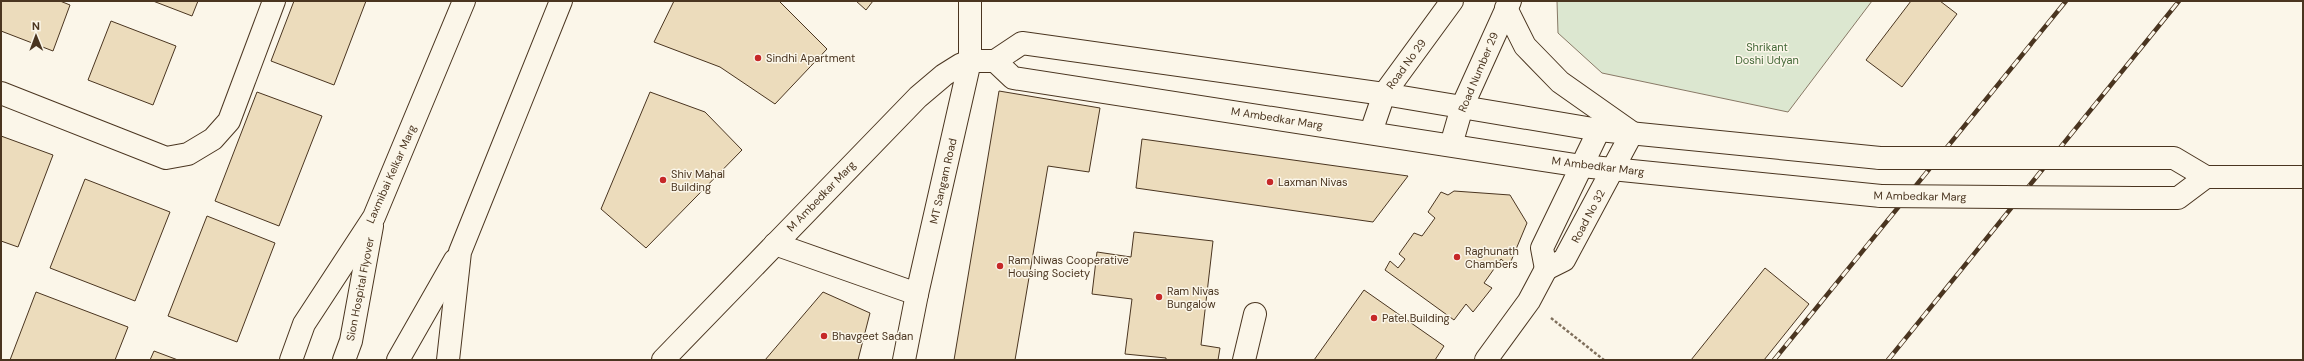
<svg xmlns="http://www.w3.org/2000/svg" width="2304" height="361" viewBox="0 0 2304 361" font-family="'DM Sans',sans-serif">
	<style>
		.green { fill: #dce7d0; stroke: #887966 }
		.building { fill: #ecdcbc; stroke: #4a3520 }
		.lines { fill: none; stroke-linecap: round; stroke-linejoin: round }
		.street-casing { stroke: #4a3520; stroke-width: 24 }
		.secondary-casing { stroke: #4a3520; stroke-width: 24 }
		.highway-casing { stroke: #4a3520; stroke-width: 24 }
		.path { stroke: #7f6f5c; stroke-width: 2.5; stroke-dasharray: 3 2; stroke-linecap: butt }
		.street { stroke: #fbf6e9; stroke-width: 22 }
		.secondary { stroke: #fbf6e9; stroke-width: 22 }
		.highway { stroke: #fbf6e9; stroke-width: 22 }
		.rail-casing { stroke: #4a3520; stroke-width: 4.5 }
		.rail { stroke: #fbf6e9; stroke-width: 3; stroke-dasharray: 9; stroke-linecap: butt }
		.secondary-bridge-casing { stroke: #4a3520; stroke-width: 24; stroke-linecap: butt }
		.secondary-bridge { stroke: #fbf6e9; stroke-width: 22 }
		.poi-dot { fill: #c62828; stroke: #fbf6e9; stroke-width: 1.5 }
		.labels { text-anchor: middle; stroke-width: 3; stroke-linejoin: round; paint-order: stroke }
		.park-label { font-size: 11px; fill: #436837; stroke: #fbf6e9 }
		.poi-label { font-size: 11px; fill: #4a3520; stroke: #fbf6e9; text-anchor: start }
		.street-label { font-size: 11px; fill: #4a3520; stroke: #fbf6e9 }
	</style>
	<rect width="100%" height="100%" fill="#fbf6e9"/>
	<path class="green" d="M 1557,1 L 1872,1 L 1788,112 L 1602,73 L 1558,33 Z"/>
	<g class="building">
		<path d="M 1,1 L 60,1 L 70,5 L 53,51 L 1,31 Z"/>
		<path d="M 153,1 L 198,1 L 192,16 Z"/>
		<path d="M 294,1 L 366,1 L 334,85 L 271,61 Z"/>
		<path d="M 674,1 L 779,1 L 827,49 L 775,104 L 720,67 L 654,42 Z"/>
		<path d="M 856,1 L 873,1 L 866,10 Z"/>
		<path d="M 1911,1 L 1940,1 L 1957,14 L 1902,87 L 1866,60 Z"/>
		<path d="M 111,21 L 176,46 L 153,105 L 88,80 Z"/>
		<path d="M 999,91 L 1100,108 L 1089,172 L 1048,166 L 1015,360 L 954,360 Z"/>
		<path d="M 257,92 L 322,116 L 279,226 L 215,201 Z"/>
		<path d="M 650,92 L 705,112 L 742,150 L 646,248 L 601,209 Z"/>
		<path d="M 1,136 L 53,155 L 18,247 L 1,241 Z"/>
		<path d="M 1142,139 L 1408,176 L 1373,222 L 1136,188 Z"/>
		<path d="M 85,179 L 170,212 L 135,301 L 50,268 Z"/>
		<path d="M 1454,191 L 1510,195 L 1527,223 L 1509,266 L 1501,259 L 1484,283 L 1492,288 L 1473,312 L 1466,304 L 1454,320 L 1385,270 L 1390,261 L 1398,268 L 1405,259 L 1399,254 L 1414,233 L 1422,236 L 1435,218 L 1428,212 L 1441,192 L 1448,195 Z"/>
		<path d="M 207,216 L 275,243 L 237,342 L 168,316 Z"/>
		<path d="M 1134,232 L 1213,241 L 1201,345 L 1220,348 L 1218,360 L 1166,360 L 1166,358 L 1125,354 L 1132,299 L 1092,294 L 1097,252 L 1131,257 Z"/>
		<path d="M 1765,268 L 1809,304 L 1764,360 L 1691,360 Z"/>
		<path d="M 1364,290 L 1444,346 L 1435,360 L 1314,360 Z"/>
		<path d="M 36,292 L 128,327 L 115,360 L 10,360 Z"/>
		<path d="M 823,292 L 870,313 L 858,360 L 765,360 Z"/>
		<path d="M 154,351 L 178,360 L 150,360 Z"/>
	</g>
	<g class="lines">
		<g class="street-casing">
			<g id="street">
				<path d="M 1,93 L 166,158 L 188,154 L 213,139 L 229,121 L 274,1"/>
				<path d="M 1599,130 L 1542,248 L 1546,269 L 1564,260 L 1632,133"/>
				<path d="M 775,244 L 917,294"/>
				<path d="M 904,360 L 917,294 L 970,61 L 970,1"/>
				<path d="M 1244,360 L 1255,314"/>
				<path d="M 1486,360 L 1529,301 L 1546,269"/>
			</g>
		</g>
		<g class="secondary-casing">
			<g id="secondary">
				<path d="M 1506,8 L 1525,46 L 1560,82 L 1631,132"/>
				<path d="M 995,61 L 1013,78 L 1582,166 L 1881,196"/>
				<path d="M 1371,132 L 1384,94 L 1452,1"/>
				<path d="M 1451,145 L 1462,107 L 1510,1"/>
				<path d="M 2134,158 L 2174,158 L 2206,177 L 2303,177"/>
				<path d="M 2135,198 L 2178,198 L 2206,177"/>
				<path d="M 663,360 L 918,97 L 944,75 L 960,65 L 970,61 L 995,61 L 1022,43 L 1384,94 L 1599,130 L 1880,158"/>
			</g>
		</g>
		<g class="highway-casing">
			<g id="highway">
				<path d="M 291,360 L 304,324 L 374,217 L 464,1"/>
				<path d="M 344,360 L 351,341 L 372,226"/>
				<path d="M 398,360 L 455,260"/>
				<path d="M 448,360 L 460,252 L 561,1"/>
			</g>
		</g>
		<path class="path" d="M 1551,318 L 1604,360"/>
		<use href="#street" class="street"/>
		<use href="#secondary" class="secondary"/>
		<use href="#highway" class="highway"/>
		<g class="rail-casing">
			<g id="rail">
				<path d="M 1774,360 L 2066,1"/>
				<path d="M 1888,360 L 2179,1"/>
			</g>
		</g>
		<use href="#rail" class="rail"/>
		<g class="secondary-bridge-casing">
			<g id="secondary-bridge">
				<path d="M 1880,158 L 2134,158"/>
				<path d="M 1881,196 L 2135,198"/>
			</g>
		</g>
		<use href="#secondary-bridge" class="secondary-bridge"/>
	</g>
	<g class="poi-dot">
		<circle cx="758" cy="58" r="4"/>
		<circle cx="663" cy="180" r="4"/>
		<circle cx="1270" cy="182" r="4"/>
		<circle cx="1457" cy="257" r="4"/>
		<circle cx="1000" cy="266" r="4"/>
		<circle cx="1159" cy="297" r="4"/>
		<circle cx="1374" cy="318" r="4"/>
		<circle cx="824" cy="336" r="4"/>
	</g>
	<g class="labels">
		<g class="park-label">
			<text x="1767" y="51">Shrikant<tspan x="1767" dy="13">Doshi Udyan</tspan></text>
		</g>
		<g class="poi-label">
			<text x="766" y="62">Sindhi Apartment</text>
			<text x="671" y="178">Shiv Mahal<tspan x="671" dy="13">Building</tspan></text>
			<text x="1278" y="186">Laxman Nivas</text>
			<text x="1465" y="255">Raghunath<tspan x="1465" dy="13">Chambers</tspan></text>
			<text x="1008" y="264">Ram Niwas Cooperative<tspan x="1008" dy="13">Housing Society</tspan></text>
			<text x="1167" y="295">Ram Nivas<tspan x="1167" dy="13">Bungalow</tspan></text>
			<text x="1382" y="322">Patel Building</text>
			<text x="832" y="340">Bhavgeet Sadan</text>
		</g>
		<g class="street-label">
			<text transform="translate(1406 64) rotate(-54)" y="4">Road No 29</text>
			<text transform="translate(1478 72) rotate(-67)" y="4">Road Number 29</text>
			<text transform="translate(1277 118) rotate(9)" y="4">M Ambedkar Marg</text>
			<text transform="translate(1598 166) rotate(7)" y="4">M Ambedkar Marg</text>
			<text transform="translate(391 174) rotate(-66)" y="4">Laxmibai Kelkar Marg</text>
			<text transform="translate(943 181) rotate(-77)" y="4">MT Sangam Road</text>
			<text transform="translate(821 196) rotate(-46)" y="4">M Ambedkar Marg</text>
			<text transform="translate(1920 196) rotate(1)" y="4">M Ambedkar Marg</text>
			<text transform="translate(1588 216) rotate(-62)" y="4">Road No 32</text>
			<text transform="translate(360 289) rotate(-79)" y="4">Sion Hospital Flyover</text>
		</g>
	</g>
	<rect width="2304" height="361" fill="none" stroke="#4a3520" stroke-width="4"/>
	<g transform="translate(36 36) rotate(359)" stroke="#fbf6e9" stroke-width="3" paint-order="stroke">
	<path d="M0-3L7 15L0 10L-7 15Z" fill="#4a3520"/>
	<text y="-6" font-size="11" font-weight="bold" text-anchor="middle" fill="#4a3520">N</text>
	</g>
</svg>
